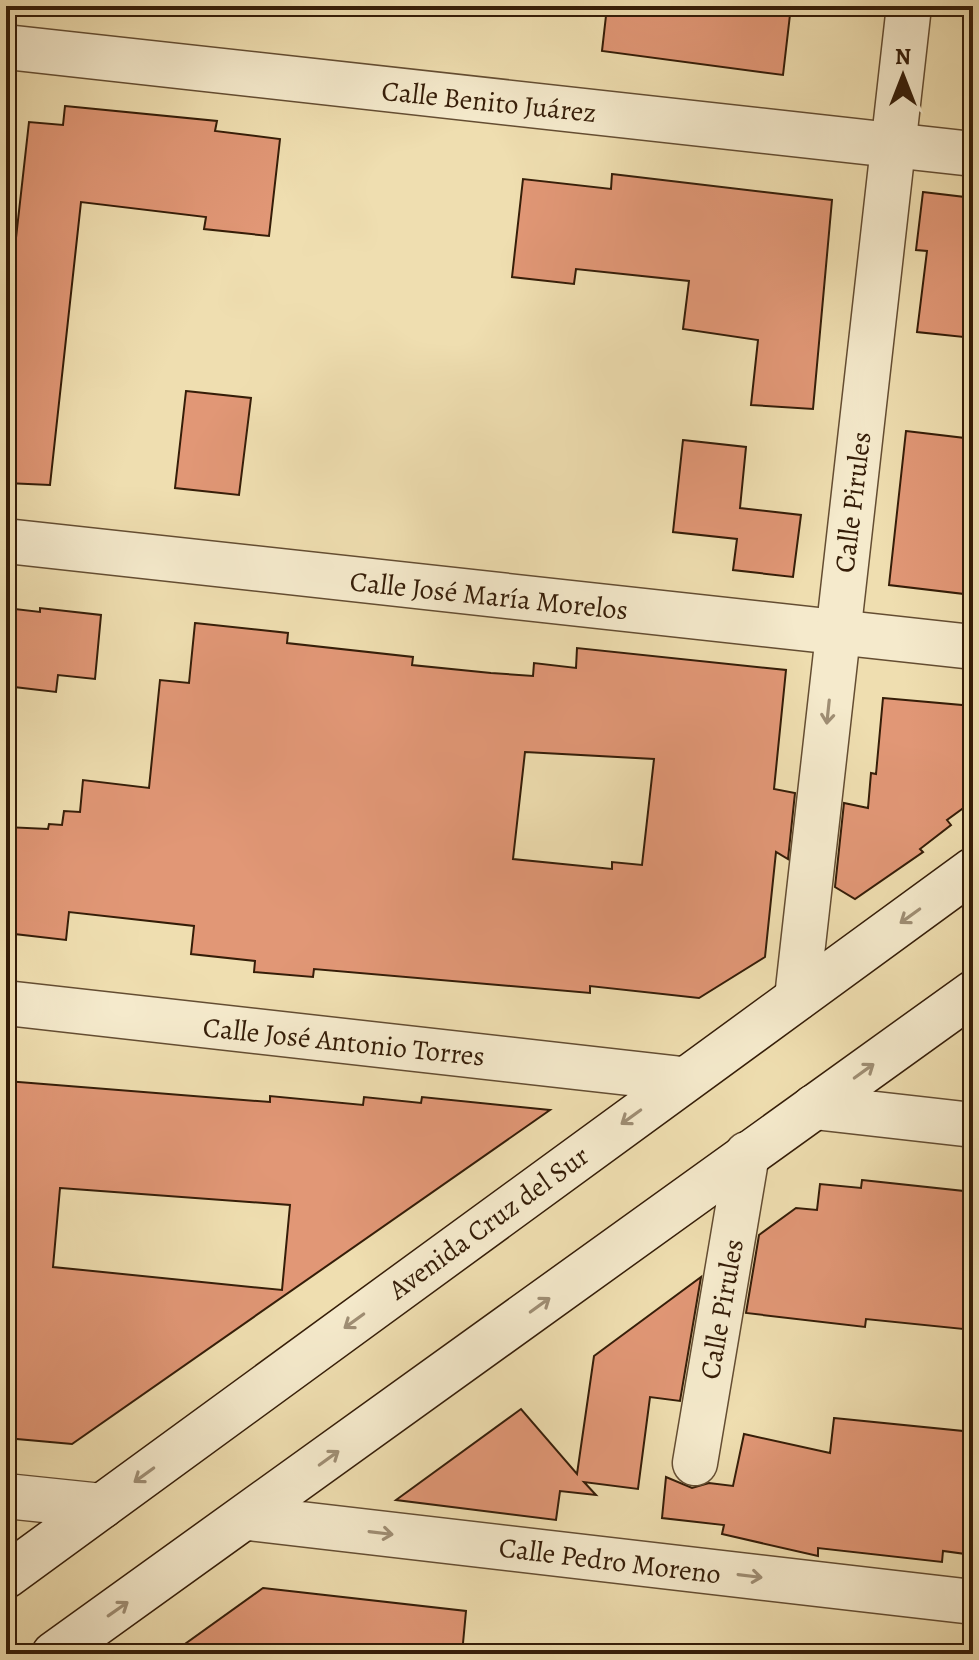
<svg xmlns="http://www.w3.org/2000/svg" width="979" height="1660" viewBox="0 0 979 1660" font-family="Alegreya,serif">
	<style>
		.building { fill: #e19776; stroke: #351d08; stroke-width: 2; fill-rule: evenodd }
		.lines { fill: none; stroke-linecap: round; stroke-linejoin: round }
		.street-casing { stroke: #644d32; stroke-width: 47 }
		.secondary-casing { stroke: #351d08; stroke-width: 47 }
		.street { stroke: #f5eacc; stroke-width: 44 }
		.secondary { stroke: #f5eacc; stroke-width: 44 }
		.oneway { stroke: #9f8e74 }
		.labels { text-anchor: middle; stroke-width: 6; stroke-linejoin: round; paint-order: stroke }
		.street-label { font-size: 28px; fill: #351d08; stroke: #f5eacc }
	</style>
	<rect width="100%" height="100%" fill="#efdeb0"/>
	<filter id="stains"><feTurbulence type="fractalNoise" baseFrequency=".0025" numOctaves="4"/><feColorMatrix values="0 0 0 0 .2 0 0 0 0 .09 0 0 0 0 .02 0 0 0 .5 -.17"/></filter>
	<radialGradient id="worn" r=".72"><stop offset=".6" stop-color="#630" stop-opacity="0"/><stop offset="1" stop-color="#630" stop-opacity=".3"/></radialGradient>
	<g class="building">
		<path d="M 732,6 L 791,6 L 783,75 L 602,51 L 607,7 L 668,14 L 669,7 L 731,15 Z"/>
		<path d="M 65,106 L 217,121 L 215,131 L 280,139 L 269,236 L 204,229 L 206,217 L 81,202 L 50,485 L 6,483 L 6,327 L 29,122 L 63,125 Z"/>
		<path d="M 612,174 L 832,200 L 813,409 L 751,405 L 758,340 L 683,329 L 689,281 L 576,269 L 574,284 L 512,277 L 523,179 L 611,189 Z"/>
		<path d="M 923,192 L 973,198 L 973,338 L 917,332 L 927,251 L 916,250 Z"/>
		<path d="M 186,391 L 251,398 L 239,495 L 175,488 Z"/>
		<path d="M 906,431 L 973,439 L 973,595 L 889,585 Z"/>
		<path d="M 683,440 L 746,447 L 740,508 L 801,515 L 793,577 L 733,570 L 737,539 L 673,532 Z"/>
		<path d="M 6,608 L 40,612 L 40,608 L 101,615 L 95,679 L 58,675 L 56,692 L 6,686 Z"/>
		<path d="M 195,623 L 288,633 L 287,643 L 413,657 L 412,665 L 491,673 L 533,676 L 534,663 L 576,668 L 577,648 L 786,670 L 774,789 L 795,793 L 788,859 L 776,852 L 765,957 L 699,998 L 590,986 L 590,993 L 314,969 L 313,977 L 254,972 L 255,961 L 191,954 L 194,926 L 69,912 L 66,940 L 6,933 L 6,827 L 48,829 L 49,824 L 62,825 L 64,811 L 80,812 L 83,780 L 149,788 L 160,680 L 189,683 ZM 525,752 L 654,759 L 642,865 L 612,862 L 612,869 L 513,859 Z"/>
		<path d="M 883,698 L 973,706 L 973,801 L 947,820 L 951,825 L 920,849 L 923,852 L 855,899 L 835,887 L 844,803 L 868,808 L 871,773 L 876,774 Z"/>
		<path d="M 6,1081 L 270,1102 L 270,1096 L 363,1105 L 364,1097 L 421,1103 L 422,1097 L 550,1110 L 72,1444 L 6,1438 ZM 60,1188 L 290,1205 L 282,1290 L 53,1267 Z"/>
		<path d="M 862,1180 L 973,1192 L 973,1330 L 866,1319 L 865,1327 L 746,1313 L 759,1235 L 796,1208 L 817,1210 L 820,1184 L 861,1188 Z"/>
		<path d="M 701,1277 L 680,1401 L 650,1397 L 638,1489 L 584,1482 L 596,1495 L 560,1491 L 556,1520 L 396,1500 L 521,1409 L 577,1474 L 594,1356 Z"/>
		<path d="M 834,1418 L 973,1432 L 973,1555 L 943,1551 L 942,1562 L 818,1548 L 818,1556 L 722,1534 L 724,1525 L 662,1518 L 666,1477 L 692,1488 L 709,1483 L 733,1486 L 744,1434 L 830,1453 Z"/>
		<path d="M 263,1588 L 466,1611 L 462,1654 L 171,1654 Z"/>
	</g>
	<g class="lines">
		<g class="street-casing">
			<g id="street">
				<path d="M 6,47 L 973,154"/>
				<path d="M 6,541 L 973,647"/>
				<path d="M 797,998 L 909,6"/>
				<path d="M 6,1003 L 682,1079"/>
				<path d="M 814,1107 L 973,1125"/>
				<path d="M 695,1463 L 747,1154"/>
				<path d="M 6,1496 L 102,1506"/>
				<path d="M 248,1518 L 973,1602"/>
			</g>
		</g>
		<g class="secondary-casing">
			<g id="secondary">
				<path d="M 6,1576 L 973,870"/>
				<path d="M 54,1654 L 973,993"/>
			</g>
		</g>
		<use href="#street" class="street"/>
		<use href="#secondary" class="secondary"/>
	</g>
	<defs><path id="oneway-shaft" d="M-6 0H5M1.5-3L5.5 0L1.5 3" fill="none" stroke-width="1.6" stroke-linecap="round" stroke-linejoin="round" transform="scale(2)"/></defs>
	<g class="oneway">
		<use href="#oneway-shaft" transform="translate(828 712) rotate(96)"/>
		<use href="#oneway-shaft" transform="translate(910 916) rotate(144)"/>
		<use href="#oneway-shaft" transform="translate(864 1071) rotate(-36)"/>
		<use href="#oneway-shaft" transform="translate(631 1117) rotate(144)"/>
		<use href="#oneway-shaft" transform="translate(540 1305) rotate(-36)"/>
		<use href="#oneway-shaft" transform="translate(354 1321) rotate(144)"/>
		<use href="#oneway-shaft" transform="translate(329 1458) rotate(-36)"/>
		<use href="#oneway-shaft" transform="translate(144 1475) rotate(144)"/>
		<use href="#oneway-shaft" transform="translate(381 1533) rotate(7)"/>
		<use href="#oneway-shaft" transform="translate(750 1576) rotate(7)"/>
		<use href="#oneway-shaft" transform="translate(118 1609) rotate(-35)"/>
	</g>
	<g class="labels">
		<g class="street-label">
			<text transform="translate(489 101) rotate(6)" y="10">Calle Benito Juárez</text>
			<text transform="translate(852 502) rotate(-83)" y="10">Calle Pirules</text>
			<text transform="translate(489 595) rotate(6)" y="10">Calle José María Morelos</text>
			<text transform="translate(344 1041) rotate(6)" y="10">Calle José Antonio Torres</text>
			<text transform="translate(488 1222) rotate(-36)" y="10">Avenida Cruz del Sur</text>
			<text transform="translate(721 1309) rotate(-80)" y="10">Calle Pirules</text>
			<text transform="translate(610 1560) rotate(7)" y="10">Calle Pedro Moreno</text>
		</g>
	</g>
	<rect width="979" height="1660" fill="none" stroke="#efdeb0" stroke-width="32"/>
	<rect x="8" y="8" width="963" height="1644" fill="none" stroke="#351d08" stroke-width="4"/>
	<rect x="16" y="16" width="947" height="1628" fill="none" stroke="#351d08" stroke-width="2"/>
	<g transform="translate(903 76)" stroke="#f5eacc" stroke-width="6" paint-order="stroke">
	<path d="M0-6L14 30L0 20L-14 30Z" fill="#351d08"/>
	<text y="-12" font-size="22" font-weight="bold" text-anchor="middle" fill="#351d08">N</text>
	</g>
	<rect width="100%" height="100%" filter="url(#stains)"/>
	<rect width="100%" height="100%" fill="url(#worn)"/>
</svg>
